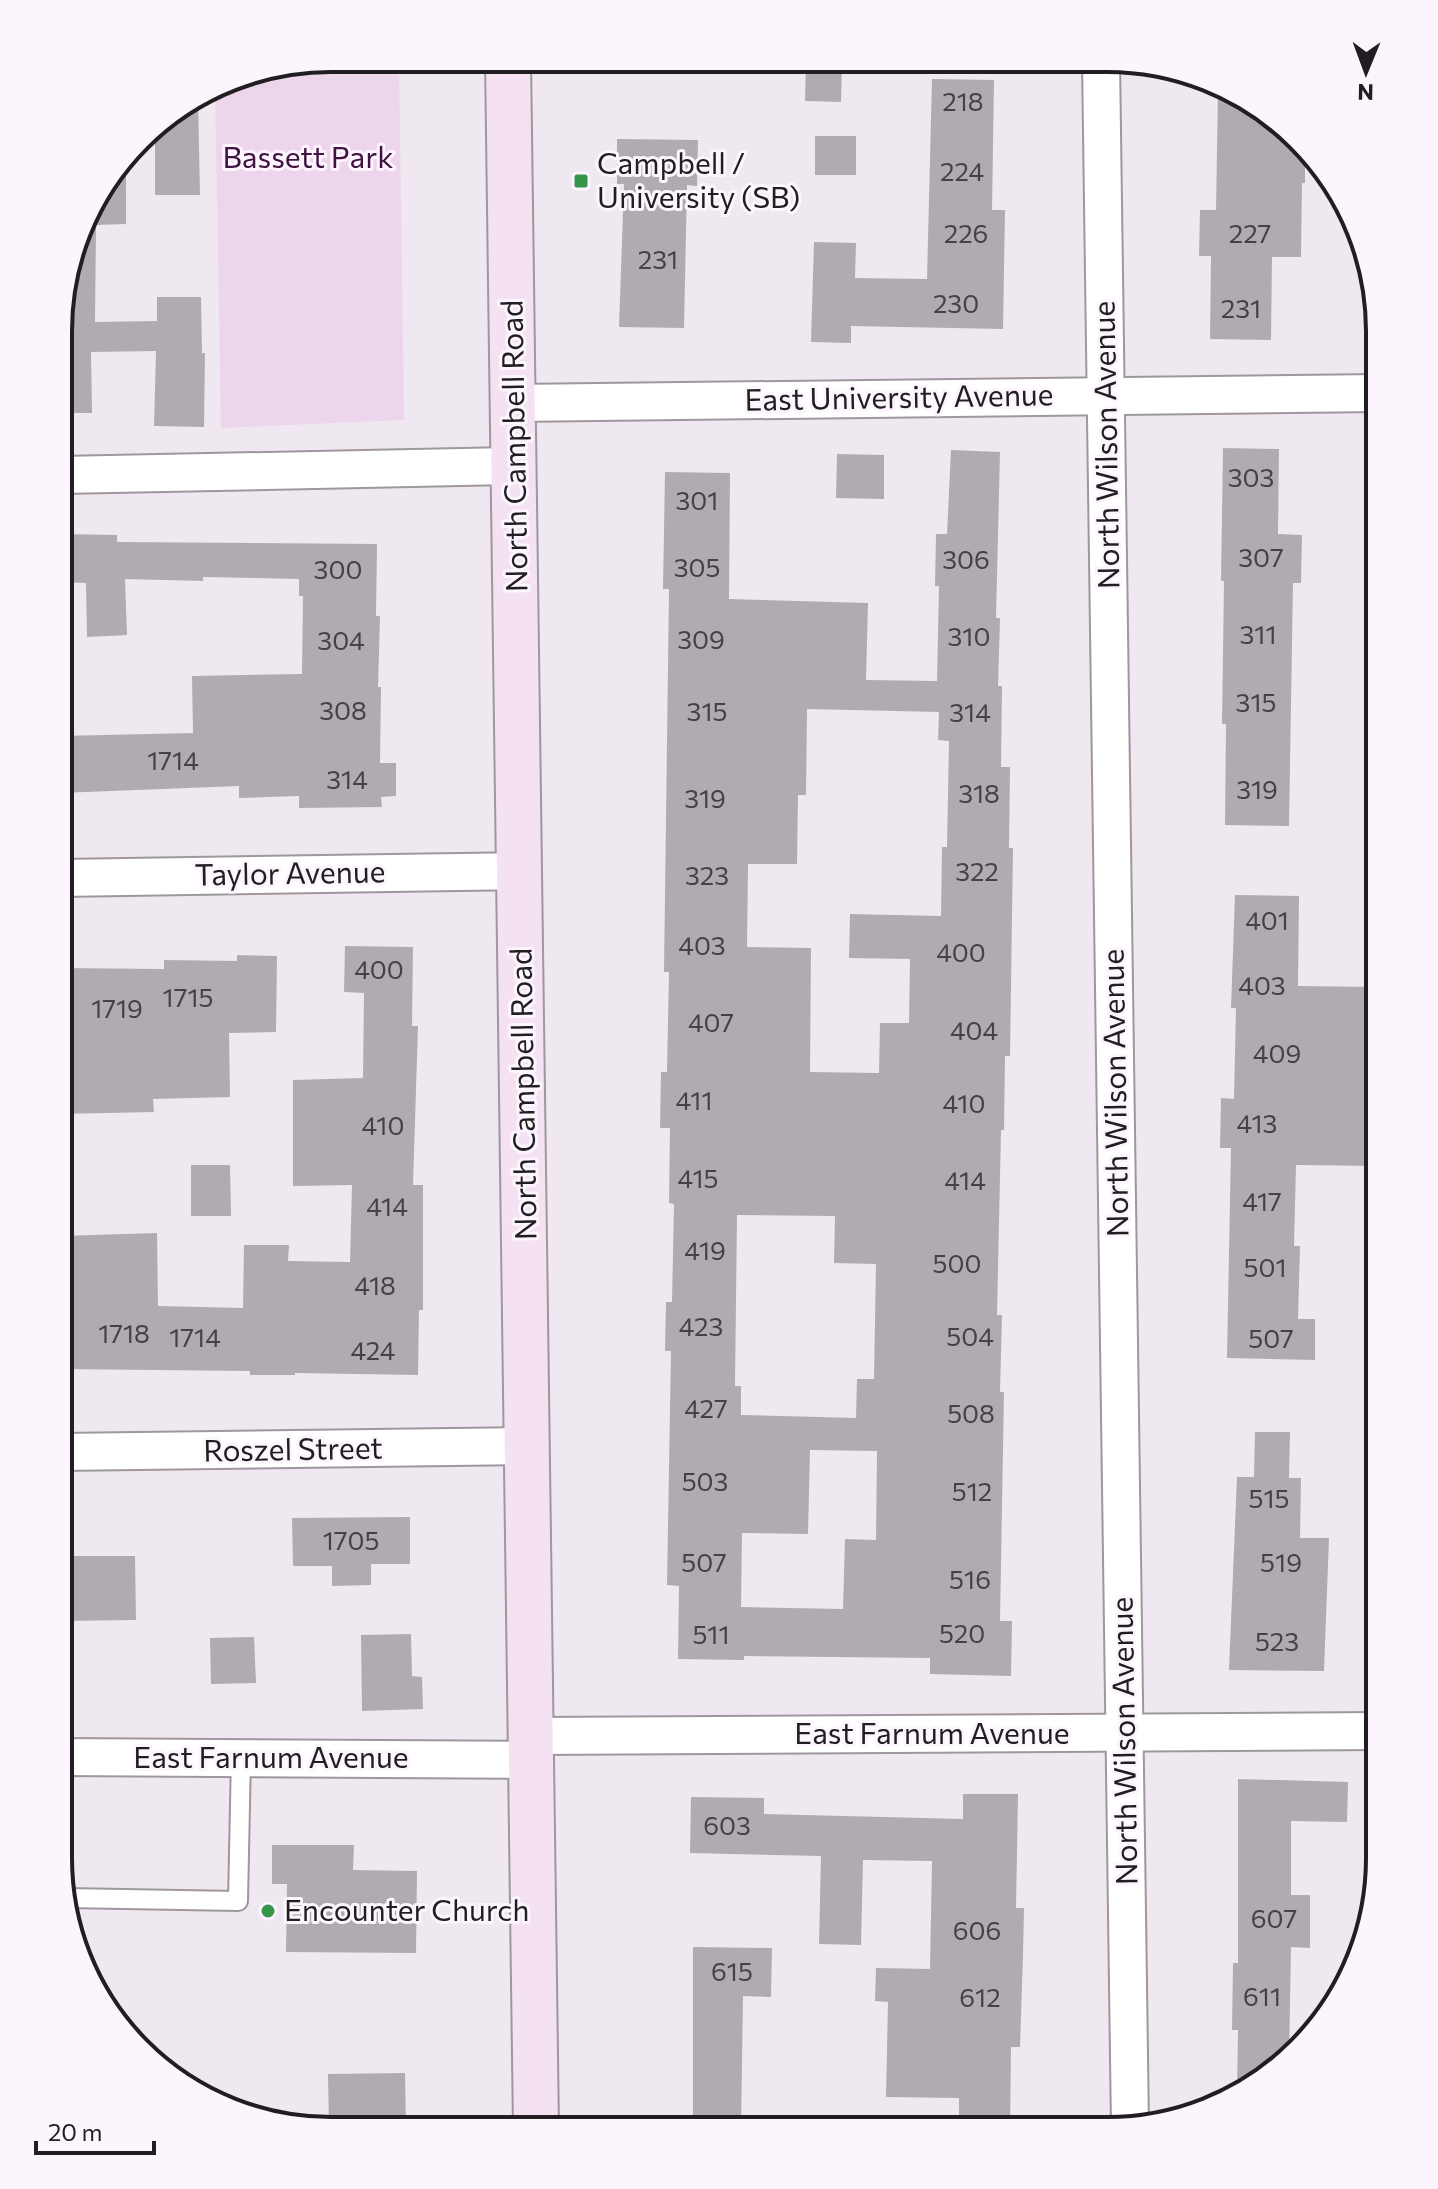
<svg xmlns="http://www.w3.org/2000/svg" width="1438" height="2189" viewBox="0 0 1438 2189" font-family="Commissioner,sans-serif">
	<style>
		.green { fill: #edd5ec }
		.building { fill: #b2aab1; fill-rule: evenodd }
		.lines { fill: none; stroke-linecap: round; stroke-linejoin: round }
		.lane-casing { stroke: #9e979d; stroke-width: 22 }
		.street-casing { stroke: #9e979d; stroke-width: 40 }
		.secondary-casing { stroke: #9e979d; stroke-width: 48 }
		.lane { stroke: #fff; stroke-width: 18 }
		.street { stroke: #fff; stroke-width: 36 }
		.secondary { stroke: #f4e2f3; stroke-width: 44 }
		.poi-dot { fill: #359549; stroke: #fdf5fd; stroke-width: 3 }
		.labels { text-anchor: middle; stroke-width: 6; stroke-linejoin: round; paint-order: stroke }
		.number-label { font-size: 26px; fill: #454145 }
		.park-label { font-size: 30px; fill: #411341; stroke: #fdf5fd }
		.poi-label { font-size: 30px; fill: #211e21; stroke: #fdf5fd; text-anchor: start }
		.street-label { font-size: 30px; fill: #211e21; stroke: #fdf5fd }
		.rim { fill: none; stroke: #211e21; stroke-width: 4 }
	</style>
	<rect width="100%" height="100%" fill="#f0e8f0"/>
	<path class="green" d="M 331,58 L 399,58 L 404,420 L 221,428 L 215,89 L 243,73 Z"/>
	<g class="building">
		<path d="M 806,62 L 842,63 L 841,102 L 805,101 Z"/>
		<path d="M 932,79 L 994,80 L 992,210 L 1005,210 L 1003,329 L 851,326 L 851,343 L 811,342 L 814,242 L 856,243 L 855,278 L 927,279 Z"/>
		<path d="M 1218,91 L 1273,114 L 1305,156 L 1305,183 L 1302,183 L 1301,257 L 1272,257 L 1271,340 L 1210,339 L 1211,256 L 1199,256 L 1200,210 L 1216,210 Z"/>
		<path d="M 198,98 L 200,195 L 155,195 L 155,123 Z"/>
		<rect x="815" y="136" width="41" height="39"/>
		<path d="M 617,139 L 698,140 L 697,186 L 687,185 L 684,328 L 619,327 L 624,184 L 617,184 Z"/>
		<path d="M 126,157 L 126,224 L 96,225 L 95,322 L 157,321 L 157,297 L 201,297 L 202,353 L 205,353 L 204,427 L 154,426 L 156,351 L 91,352 L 92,413 L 60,413 L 60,295 L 94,195 Z"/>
		<path d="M 1223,448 L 1279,449 L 1278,534 L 1302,535 L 1301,583 L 1293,583 L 1289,826 L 1225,825 L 1226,724 L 1222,724 L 1224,581 L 1221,581 Z"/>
		<path d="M 951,450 L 1000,452 L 996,618 L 1000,618 L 998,686 L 1002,686 L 1001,767 L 1010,767 L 1009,848 L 1013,848 L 1010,1056 L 1005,1056 L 1004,1130 L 1001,1130 L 997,1315 L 1002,1315 L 1000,1392 L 1004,1392 L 1000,1621 L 1012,1621 L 1011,1676 L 930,1674 L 930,1658 L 744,1656 L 744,1660 L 678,1659 L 679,1586 L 667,1585 L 671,1351 L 665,1351 L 666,1302 L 672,1302 L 674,1204 L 669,1203 L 670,1128 L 660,1128 L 661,1072 L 667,1072 L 669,972 L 664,972 L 669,589 L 663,589 L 665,472 L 730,473 L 729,599 L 868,603 L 866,680 L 937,681 L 939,586 L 935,586 L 936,534 L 947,534 ZM 807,709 L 939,712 L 938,740 L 949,741 L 947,847 L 942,847 L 941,916 L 850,914 L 849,958 L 910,959 L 909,1023 L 880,1023 L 879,1073 L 810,1072 L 811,948 L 747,947 L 748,864 L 797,864 L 798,795 L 806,795 ZM 737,1215 L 835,1216 L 834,1263 L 876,1264 L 874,1379 L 857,1379 L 856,1418 L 741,1415 L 741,1386 L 735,1386 ZM 810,1450 L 877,1451 L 876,1540 L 845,1539 L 843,1609 L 741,1607 L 742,1533 L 808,1534 Z"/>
		<path d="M 837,454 L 884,455 L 884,499 L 836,498 Z"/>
		<path d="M 60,534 L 117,535 L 117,542 L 377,544 L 376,616 L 380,616 L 378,687 L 381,687 L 380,763 L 396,763 L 396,796 L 381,797 L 382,807 L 299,808 L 299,796 L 239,798 L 239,786 L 60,793 L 60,736 L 193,733 L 192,676 L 302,674 L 303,596 L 299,596 L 299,579 L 203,577 L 203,581 L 125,579 L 127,635 L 87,637 L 86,583 L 60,582 Z"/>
		<path d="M 1235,895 L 1299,896 L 1298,986 L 1376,987 L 1374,1133 L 1380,1133 L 1380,1166 L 1296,1165 L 1294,1246 L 1300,1246 L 1298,1319 L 1315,1319 L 1315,1360 L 1227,1358 L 1231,1148 L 1220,1148 L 1221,1098 L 1234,1099 L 1236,1008 L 1231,1008 Z"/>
		<path d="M 345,946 L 413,947 L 412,1026 L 418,1026 L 413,1185 L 423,1185 L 423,1310 L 419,1310 L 418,1375 L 295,1373 L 295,1375 L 250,1375 L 250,1371 L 59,1369 L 59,1236 L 157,1233 L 158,1306 L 243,1308 L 244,1245 L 289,1245 L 288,1261 L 350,1262 L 352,1185 L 293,1186 L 293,1080 L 363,1078 L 364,993 L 344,992 Z"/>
		<path d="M 237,955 L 277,956 L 276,1032 L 229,1033 L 230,1097 L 153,1099 L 154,1112 L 59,1114 L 59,968 L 164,969 L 164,960 L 237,961 Z"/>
		<path d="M 191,1165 L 230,1165 L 231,1216 L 191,1216 Z"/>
		<path d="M 1255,1432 L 1290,1432 L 1289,1478 L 1301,1478 L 1300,1538 L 1329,1538 L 1324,1671 L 1229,1670 L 1237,1477 L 1254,1477 Z"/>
		<path d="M 410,1517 L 410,1564 L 371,1564 L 371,1585 L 332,1586 L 332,1566 L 293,1566 L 292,1518 Z"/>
		<path d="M 58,1556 L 135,1556 L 136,1620 L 58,1621 Z"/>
		<path d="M 411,1634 L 412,1676 L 422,1677 L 423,1709 L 362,1711 L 361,1635 Z"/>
		<path d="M 254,1637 L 256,1683 L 211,1684 L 210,1638 Z"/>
		<path d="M 1238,1779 L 1348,1782 L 1347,1822 L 1291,1821 L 1291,1895 L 1310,1895 L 1310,1948 L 1291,1947 L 1289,2061 L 1237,2095 L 1238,2030 L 1232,2030 L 1233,1963 L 1238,1963 Z"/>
		<path d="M 963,1794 L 1018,1794 L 1016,1908 L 1024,1908 L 1023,1955 L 1020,2047 L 1011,2047 L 1010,2131 L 959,2131 L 959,2098 L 886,2097 L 888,2002 L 875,2001 L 876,1968 L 930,1969 L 932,1861 L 863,1860 L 861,1945 L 819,1944 L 821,1856 L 690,1853 L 691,1797 L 764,1798 L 764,1814 L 963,1819 Z"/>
		<path d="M 272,1845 L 354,1845 L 353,1870 L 417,1871 L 416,1953 L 286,1952 L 287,1884 L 272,1884 Z"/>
		<path d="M 693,1947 L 772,1948 L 771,1997 L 743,1996 L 741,2130 L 693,2130 Z"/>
		<path d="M 405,2073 L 406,2129 L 329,2129 L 328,2074 Z"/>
	</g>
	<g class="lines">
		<g class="lane-casing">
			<path id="lane" d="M 66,1898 L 238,1901 L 241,1757"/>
		</g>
		<g class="street-casing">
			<g id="street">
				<path d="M 1101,60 L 1130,2127"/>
				<path d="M 514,403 L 1380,393"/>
				<path d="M 60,475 L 515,466"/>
				<path d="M 60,878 L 521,871"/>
				<path d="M 59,1452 L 528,1446"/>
				<path d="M 532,1736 L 1379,1731"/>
				<path d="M 58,1757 L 533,1760"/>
			</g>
		</g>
		<g class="secondary-casing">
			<path id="secondary" d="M 508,59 L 536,2129"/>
		</g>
		<use href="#lane" class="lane"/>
		<use href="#street" class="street"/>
		<use href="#secondary" class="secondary"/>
	</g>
	<g class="poi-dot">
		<rect x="573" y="173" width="16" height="16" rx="4"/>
		<circle cx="268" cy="1911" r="8"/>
	</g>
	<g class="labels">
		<g class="number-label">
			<text x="963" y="111">218</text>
			<text x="962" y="181">224</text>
			<text x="966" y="243">226</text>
			<text x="1250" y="243">227</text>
			<text x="658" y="269">231</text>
			<text x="956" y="313">230</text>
			<text x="1241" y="318">231</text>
			<text x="1251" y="487">303</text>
			<text x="697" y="510">301</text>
			<text x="1261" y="567">307</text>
			<text x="966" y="569">306</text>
			<text x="697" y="577">305</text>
			<text x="338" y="579">300</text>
			<text x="1258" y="644">311</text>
			<text x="969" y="646">310</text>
			<text x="701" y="649">309</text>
			<text x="341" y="650">304</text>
			<text x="1256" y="712">315</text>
			<text x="343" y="720">308</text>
			<text x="707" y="721">315</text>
			<text x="970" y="722">314</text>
			<text x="173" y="770">1714</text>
			<text x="347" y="789">314</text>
			<text x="1257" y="799">319</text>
			<text x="979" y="803">318</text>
			<text x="705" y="808">319</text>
			<text x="977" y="881">322</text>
			<text x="707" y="885">323</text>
			<text x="1267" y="930">401</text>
			<text x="702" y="955">403</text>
			<text x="961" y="962">400</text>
			<text x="379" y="979">400</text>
			<text x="1262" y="995">403</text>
			<text x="188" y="1007">1715</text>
			<text x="117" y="1018">1719</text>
			<text x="711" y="1032">407</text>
			<text x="974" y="1040">404</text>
			<text x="1277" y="1063">409</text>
			<text x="694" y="1110">411</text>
			<text x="964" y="1113">410</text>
			<text x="1257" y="1133">413</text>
			<text x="383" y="1135">410</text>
			<text x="698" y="1188">415</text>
			<text x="965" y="1190">414</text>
			<text x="1262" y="1211">417</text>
			<text x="387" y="1216">414</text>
			<text x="705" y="1260">419</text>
			<text x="957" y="1273">500</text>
			<text x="1265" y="1277">501</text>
			<text x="375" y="1295">418</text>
			<text x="701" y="1336">423</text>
			<text x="124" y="1343">1718</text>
			<text x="970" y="1346">504</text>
			<text x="195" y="1347">1714</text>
			<text x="1271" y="1348">507</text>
			<text x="373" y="1360">424</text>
			<text x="706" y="1418">427</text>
			<text x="971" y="1423">508</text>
			<text x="705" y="1491">503</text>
			<text x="972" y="1501">512</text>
			<text x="1269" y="1508">515</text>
			<text x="351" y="1550">1705</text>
			<text x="704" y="1572">507</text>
			<text x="1281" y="1572">519</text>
			<text x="970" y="1589">516</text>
			<text x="962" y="1643">520</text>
			<text x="711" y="1644">511</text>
			<text x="1277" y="1651">523</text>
			<text x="727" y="1835">603</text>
			<text x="1274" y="1928">607</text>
			<text x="977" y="1940">606</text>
			<text x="732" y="1981">615</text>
			<text x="1262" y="2006">611</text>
			<text x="980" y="2007">612</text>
		</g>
		<g class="park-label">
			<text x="308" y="168">Bassett Park</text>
		</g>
		<g class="poi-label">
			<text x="597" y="174">Campbell /<tspan x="597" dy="34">University (SB)</tspan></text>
			<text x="284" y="1921">Encounter Church</text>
		</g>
		<g class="street-label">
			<text transform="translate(899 398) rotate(-1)" y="10">East University Avenue</text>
			<text transform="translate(1107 445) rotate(-91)" y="10">North Wilson Avenue</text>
			<text transform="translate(515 446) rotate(-91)" y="10">North Campbell Road</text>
			<text transform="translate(290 874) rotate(-1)" y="10">Taylor Avenue</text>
			<text transform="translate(1116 1093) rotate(-91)" y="10">North Wilson Avenue</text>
			<text transform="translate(524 1094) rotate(-91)" y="10">North Campbell Road</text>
			<text transform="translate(293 1450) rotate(-1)" y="10">Roszel Street</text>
			<text x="932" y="1744">East Farnum Avenue</text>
			<text transform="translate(1125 1741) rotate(-91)" y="10">North Wilson Avenue</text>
			<text x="271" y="1768">East Farnum Avenue</text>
		</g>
	</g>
	<path d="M0 0H1438V2189H0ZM331 72H1107A259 259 0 0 1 1366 331V1858A259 259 0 0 1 1107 2117H331A259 259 0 0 1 72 1858V331A259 259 0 0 1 331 72Z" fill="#fdf5fd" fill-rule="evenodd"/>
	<path class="rim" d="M331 72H1107A259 259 0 0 1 1366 331V1858A259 259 0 0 1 1107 2117H331A259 259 0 0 1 72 1858V331A259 259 0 0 1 331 72Z"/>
	<g transform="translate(1366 72) rotate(181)" stroke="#fdf5fd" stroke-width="6" paint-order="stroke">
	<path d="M0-6L14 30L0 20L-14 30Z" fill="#211e21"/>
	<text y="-12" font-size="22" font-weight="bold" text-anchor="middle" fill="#211e21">N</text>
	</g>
	<path d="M36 2141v12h118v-12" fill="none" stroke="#211e21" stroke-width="4"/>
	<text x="48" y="2141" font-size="24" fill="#211e21" stroke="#fdf5fd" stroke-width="6" paint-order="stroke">20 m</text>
</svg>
